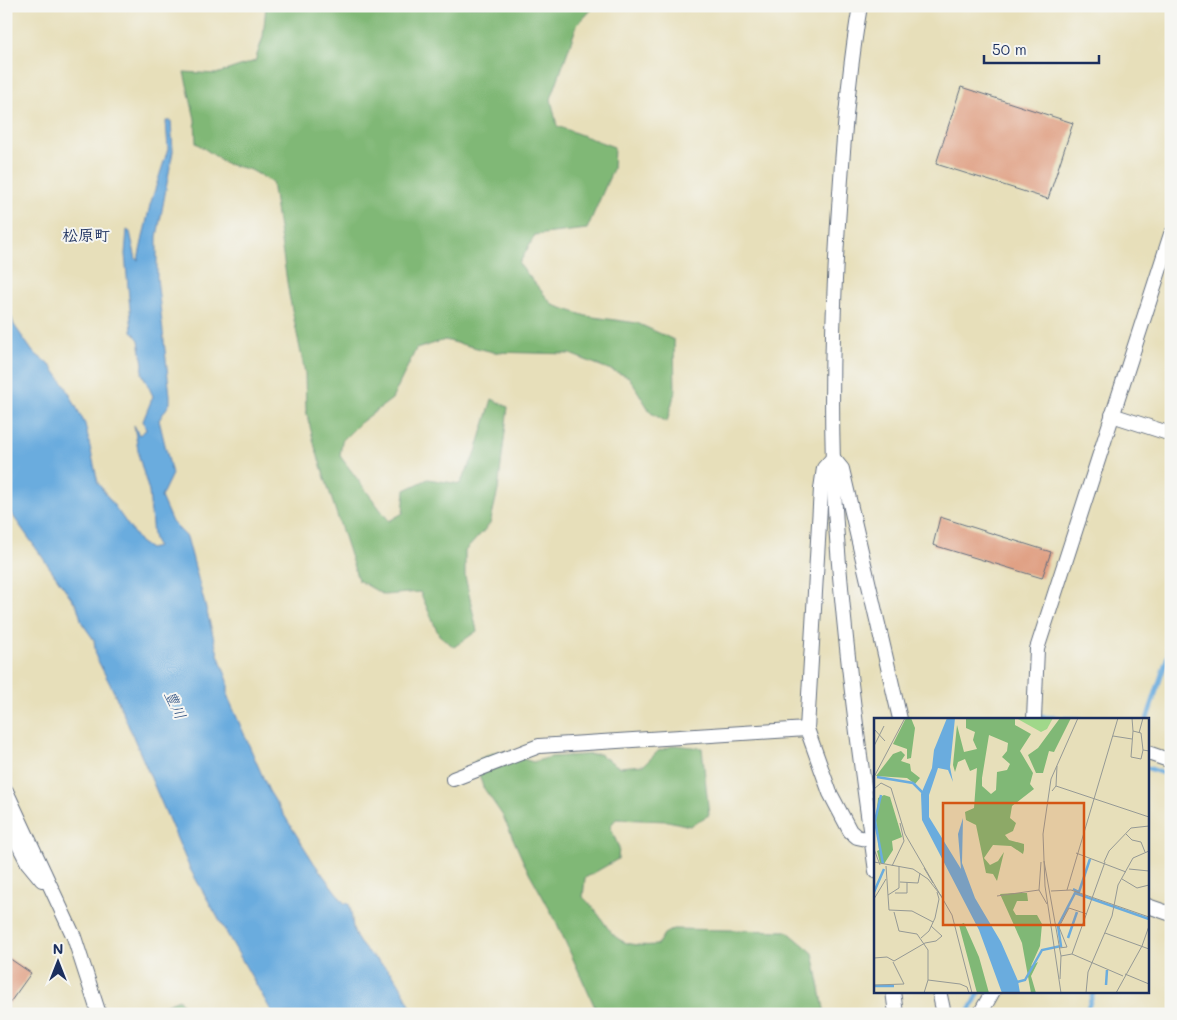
<svg xmlns="http://www.w3.org/2000/svg" width="1177" height="1020" viewBox="0 0 1177 1020" font-family="Mali,'Klee One',sans-serif">
	<style>
		.forest { fill: #80b876; stroke: #4e746a }
		.water { fill: #6aacde; stroke: #426e9e }
		.lines { fill: none; stroke-linecap: round; stroke-linejoin: round }
		.stream { stroke: #6aacde; stroke-width: 4.5 }
		.building { fill: #e0a185 }
		.street-casing { stroke: #626d7e; stroke-width: 16 }
		.street { stroke: #fff; stroke-width: 14 }
		.labels { text-anchor: middle; stroke-width: 4; stroke-linejoin: round; paint-order: stroke }
		.water-label { font-size: 15px; font-style: italic; fill: #335484; stroke: #f6f6f2 }
		.quarter-label { font-size: 16px; font-weight: bold; fill: #1b2f5e; stroke: #f6f6f2 }
		.inset-river { fill: none; stroke: #6aacde; stroke-width: 2.5 }
		.inset-road { fill: none; stroke: #959995; stroke-width: 1 }
		.view { fill: #d45514; fill-opacity: 0.15; stroke: #d45514; stroke-width: 2.5 }
		.inset-edge { fill: none; stroke: #1b2f5e; stroke-width: 2.5 }
	</style>
	<rect width="100%" height="100%" fill="#f6f6f2"/>
	<filter id="ink" filterUnits="userSpaceOnUse"><feTurbulence type="fractalNoise" baseFrequency=".02" numOctaves="2"/><feDisplacementMap in="SourceGraphic" scale="10" xChannelSelector="R" yChannelSelector="G"/><feConvolveMatrix kernelMatrix="1 2 1 2 8 2 1 2 1" color-interpolation-filters="sRGB"/></filter>
	<filter id="wash" filterUnits="userSpaceOnUse"><feTurbulence type="fractalNoise" baseFrequency=".0096" numOctaves="4" result="noise"/><feDisplacementMap in="SourceGraphic" scale="20" xChannelSelector="R" yChannelSelector="G"/><feGaussianBlur stdDeviation="1.12" result="paint"/><feColorMatrix in="noise" values="0 0 0 0 0 0 0 0 0 0 0 0 0 0 0 0 0 1.4 0 .05"/><feComposite in="paint" operator="in"/></filter>
	<g filter="url(#wash)">
		<rect width="100%" height="100%" fill="#e7dfba"/>
		<g class="forest">
			<path d="M 266,6 L 595,6 L 577,25 L 551,99 L 557,126 L 614,147 L 613,169 L 587,229 L 535,235 L 519,264 L 553,305 L 586,316 L 637,323 L 674,340 L 675,392 L 667,422 L 651,413 L 629,377 L 570,354 L 493,352 L 445,340 L 416,349 L 392,399 L 360,423 L 342,441 L 340,456 L 389,521 L 403,513 L 405,490 L 428,479 L 460,484 L 476,452 L 492,399 L 508,407 L 498,490 L 490,524 L 465,551 L 465,576 L 477,631 L 454,647 L 439,635 L 420,592 L 384,595 L 358,580 L 315,447 L 306,410 L 305,373 L 289,295 L 272,182 L 251,170 L 227,164 L 196,143 L 195,119 L 184,72 L 216,74 L 255,61 L 263,37 Z"/>
			<path d="M 675,745 L 702,748 L 709,815 L 690,826 L 668,821 L 616,819 L 610,826 L 619,848 L 618,859 L 585,878 L 583,897 C 614,926 605,949 657,945 L 664,934 L 673,929 L 787,931 L 813,953 L 825,1014 L 598,1014 L 555,919 L 524,863 L 503,816 L 483,787 L 475,761 L 498,751 L 533,762 L 551,757 L 599,754 L 619,767 L 644,765 L 658,751 Z"/>
			<path d="M 179,999 L 187,1014 L 142,1014 Z"/>
		</g>
		<path class="water" d="M 166,121 L 171,121 L 173,151 L 157,237 L 157,278 L 170,395 L 170,403 L 159,420 L 172,474 L 161,497 L 172,522 L 187,537 L 218,654 L 228,681 L 228,697 L 269,791 L 314,863 L 344,903 L 349,904 C 353,915 351,927 356,937 C 366,955 382,962 394,976 C 402,986 408,1002 414,1014 L 273,1014 L 190,869 L 114,692 L 96,657 L 94,640 L 82,623 L 77,606 L 6,506 L 6,301 L 14,325 L 33,352 L 51,366 L 66,387 L 85,424 L 98,483 L 140,542 L 150,549 L 157,547 L 153,536 L 149,492 L 139,457 L 134,425 L 139,435 L 146,430 L 143,421 L 153,396 L 142,373 L 143,364 L 139,340 L 132,331 L 125,254 L 127,230 L 130,232 L 136,259 L 138,260 L 150,205 L 168,149 Z"/>
		<g class="lines">
			<g class="stream">
				<path d="M 1041,717 L 1081,719"/>
				<path d="M 1147,719 L 1171,646"/>
				<path d="M 1148,768 L 1171,776"/>
				<path d="M 968,1014 L 980,991"/>
				<path d="M 1086,1014 L 1094,991"/>
			</g>
		</g>
		<g id="blocks">
			<g class="building">
				<path d="M 961,87 L 1073,123 L 1048,199 L 936,164 Z"/>
				<path d="M 940,517 L 1051,552 L 1042,578 L 933,545 Z"/>
				<path d="M 6,956 L 31,973 L 6,1008 Z"/>
			</g>
		</g>
	</g>
	<g filter="url(#ink)">
		<use href="#blocks" fill-opacity="0" stroke="#626d7e" stroke-width="1"/>
		<g class="lines">
			<g class="street-casing">
				<g id="street">
					<path d="M 860,6 C 849,68 844,131 840,193 C 832,307 828,423 837,538 C 845,649 860,760 876,871"/>
					<path d="M 1112,415 L 1171,434"/>
					<path d="M 1034,719 L 1037,649 L 1171,234"/>
					<path d="M 1148,753 L 1171,761"/>
					<path d="M 453,779 L 539,746 L 807,729"/>
					<path d="M 6,791 L 74,937 L 99,1014"/>
					<path d="M 6,820 L 28,863 L 42,880"/>
					<path d="M 871,840 L 857,837 L 850,831 L 830,793 L 807,729 L 821,489 L 824,468 L 833,458 L 842,469 L 900,719"/>
					<path d="M 1148,906 L 1171,914"/>
					<path d="M 893,991 L 896,1014"/>
					<path d="M 939,991 L 944,1014"/>
					<path d="M 980,1014 L 993,991"/>
					<path d="M 1170,1014 L 1171,1011"/>
				</g>
			</g>
			<use href="#street" class="street"/>
		</g>
	</g>
	<g class="labels">
		<g class="water-label">
			<text transform="translate(175 705) rotate(65)" y="5">豊川</text>
		</g>
		<g class="quarter-label">
			<text x="86" y="241">松原町</text>
		</g>
	</g>
	<g transform="translate(874 718)">
		<rect width="275" height="275" fill="#e7dfba"/>
		<path d="M 142,0 L 179,0 L 173,11 L 167,14 Z" fill="#a0d88a"/>
		<path d="M 32,0 L 37,0 L 41,10 L 37,40 L 33,41 L 33,31 L 19,26 ZM 92,0 L 141,0 L 141,7 L 157,16 L 146,33 L 159,55 L 156,66 L 160,71 L 138,88 L 136,100 L 142,105 L 139,113 L 131,117 L 135,122 L 150,126 L 150,132 L 149,136 L 137,128 L 119,127 L 110,140 L 116,147 L 124,143 L 130,134 L 123,163 L 119,156 L 112,155 L 102,107 L 92,102 L 91,94 L 100,90 L 103,50 L 96,53 L 91,41 L 84,44 L 81,54 L 79,47 L 83,7 L 90,34 L 103,31 L 99,22 L 101,14 L 92,10 ZM 115,17 L 134,25 L 133,33 L 128,39 L 136,46 L 133,52 L 123,54 L 122,72 L 117,76 L 108,68 L 108,60 ZM 186,0 L 197,0 L 180,34 L 175,33 L 169,55 L 162,55 L 154,37 L 164,30 ZM 27,33 L 31,37 L 27,43 L 36,46 L 37,53 L 46,60 L 41,66 L 33,60 L 2,58 L 19,36 ZM 10,77 L 16,79 L 28,119 L 18,123 L 19,132 L 10,146 L 6,145 L 3,133 L 5,132 L 2,102 L 4,80 ZM 141,175 L 153,175 L 154,183 L 143,183 L 139,192 L 142,197 L 163,197 L 168,206 L 166,228 L 157,248 L 164,244 L 157,258 L 162,275 L 157,275 L 148,225 L 126,176 ZM 90,205 L 105,239 L 115,275 L 103,275 L 85,207 Z" fill="#80b876" fill-rule="evenodd"/>
		<path d="M 73,0 L 81,0 L 76,49 L 79,64 L 74,52 L 64,50 L 55,77 L 55,99 L 87,151 L 84,116 L 89,100 L 88,145 L 101,180 L 127,224 L 144,263 L 146,275 L 128,275 L 105,212 L 48,102 L 47,76 L 58,50 L 60,32 Z" fill="#6aacde"/>
		<path class="inset-river" d="M 3,59 L 39,65 L 50,76M 7,77 L 1,103 L 9,146M 199,171 L 205,174 L 216,141M 0,174 L 10,151M 194,220 L 203,194M 143,264 L 151,262 L 168,232 L 187,228 L 184,208 L 201,175 L 275,201M 232,267 L 233,252M 0,268 L 20,268"/>
		<path class="inset-road" d="M 258,0 L 259,13 L 267,15 L 269,32 L 275,33M 0,11 L 11,23M 259,13 L 257,39 L 267,41 L 269,32M 265,15 L 269,0M 239,18 L 258,21M 0,28 L 10,8M 0,59 L 31,0M 182,68 L 275,99M 0,71 L 7,65 L 17,70 L 31,116 L 78,197 L 98,275M 178,73 L 182,68 L 183,48M 252,116 L 258,122 L 267,124 L 271,134M 0,131 L 6,147M 202,135 L 252,154M 170,143 L 187,238 L 186,261M 0,144 L 39,151 L 54,161 L 68,179M 167,144 L 165,172 L 173,186M 230,144 L 235,133 L 257,110 L 275,108M 12,148 L 15,192 L 38,193 L 59,204M 18,148 L 30,123 L 26,105M 50,150 L 59,165M 255,151 L 275,153M 248,161 L 263,170 L 275,167M 26,164 L 44,165 L 46,155M 193,172 L 244,0M 177,173 L 197,172 L 275,199M 21,175 L 33,175 L 33,164M 14,177 L 25,170 L 25,148M 123,178 L 165,172M 0,181 L 12,161M 20,194 L 25,213 L 43,216 L 54,232 L 54,262 L 50,275M 231,215 L 275,231M 47,220 L 55,213 L 61,200 L 65,181 L 63,174M 185,230 L 193,229 L 185,209 L 195,190 L 213,196M 198,236 L 231,144M 187,238 L 198,236 L 249,258M 0,240 L 13,239 L 20,243 L 51,225 L 62,223 L 68,218 L 57,208M 19,244 L 30,266M 251,256 L 275,266M 54,262 L 86,266 L 93,269 L 95,275M 0,267 L 30,266M 187,275 L 171,168 L 169,116 L 177,61 L 204,0M 212,275 L 214,254 L 238,198 L 244,167 L 259,140 L 275,133M 242,275 L 268,228 L 275,208"/>
		<path class="view" d="M 69,85 L 210,85 L 210,207 L 69,207 Z"/>
		<rect width="275" height="275" class="inset-edge"/>
	</g>
	<rect width="1177" height="1020" fill="none" stroke="#f6f6f2" stroke-width="25"/>
	<g transform="translate(58 962)" stroke="#f6f6f2" stroke-width="4" paint-order="stroke">
	<path d="M0-4L9 19L0 12L-9 19Z" fill="#1b2f5e"/>
	<text y="-8" font-size="14" font-weight="bold" text-anchor="middle" fill="#1b2f5e">N</text>
	</g>
	<path d="M984 55v8h115v-8" fill="none" stroke="#1b2f5e" stroke-width="2.5"/>
	<text x="992" y="55" font-size="15" fill="#1b2f5e" stroke="#f6f6f2" stroke-width="4" paint-order="stroke">50 m</text>
</svg>
